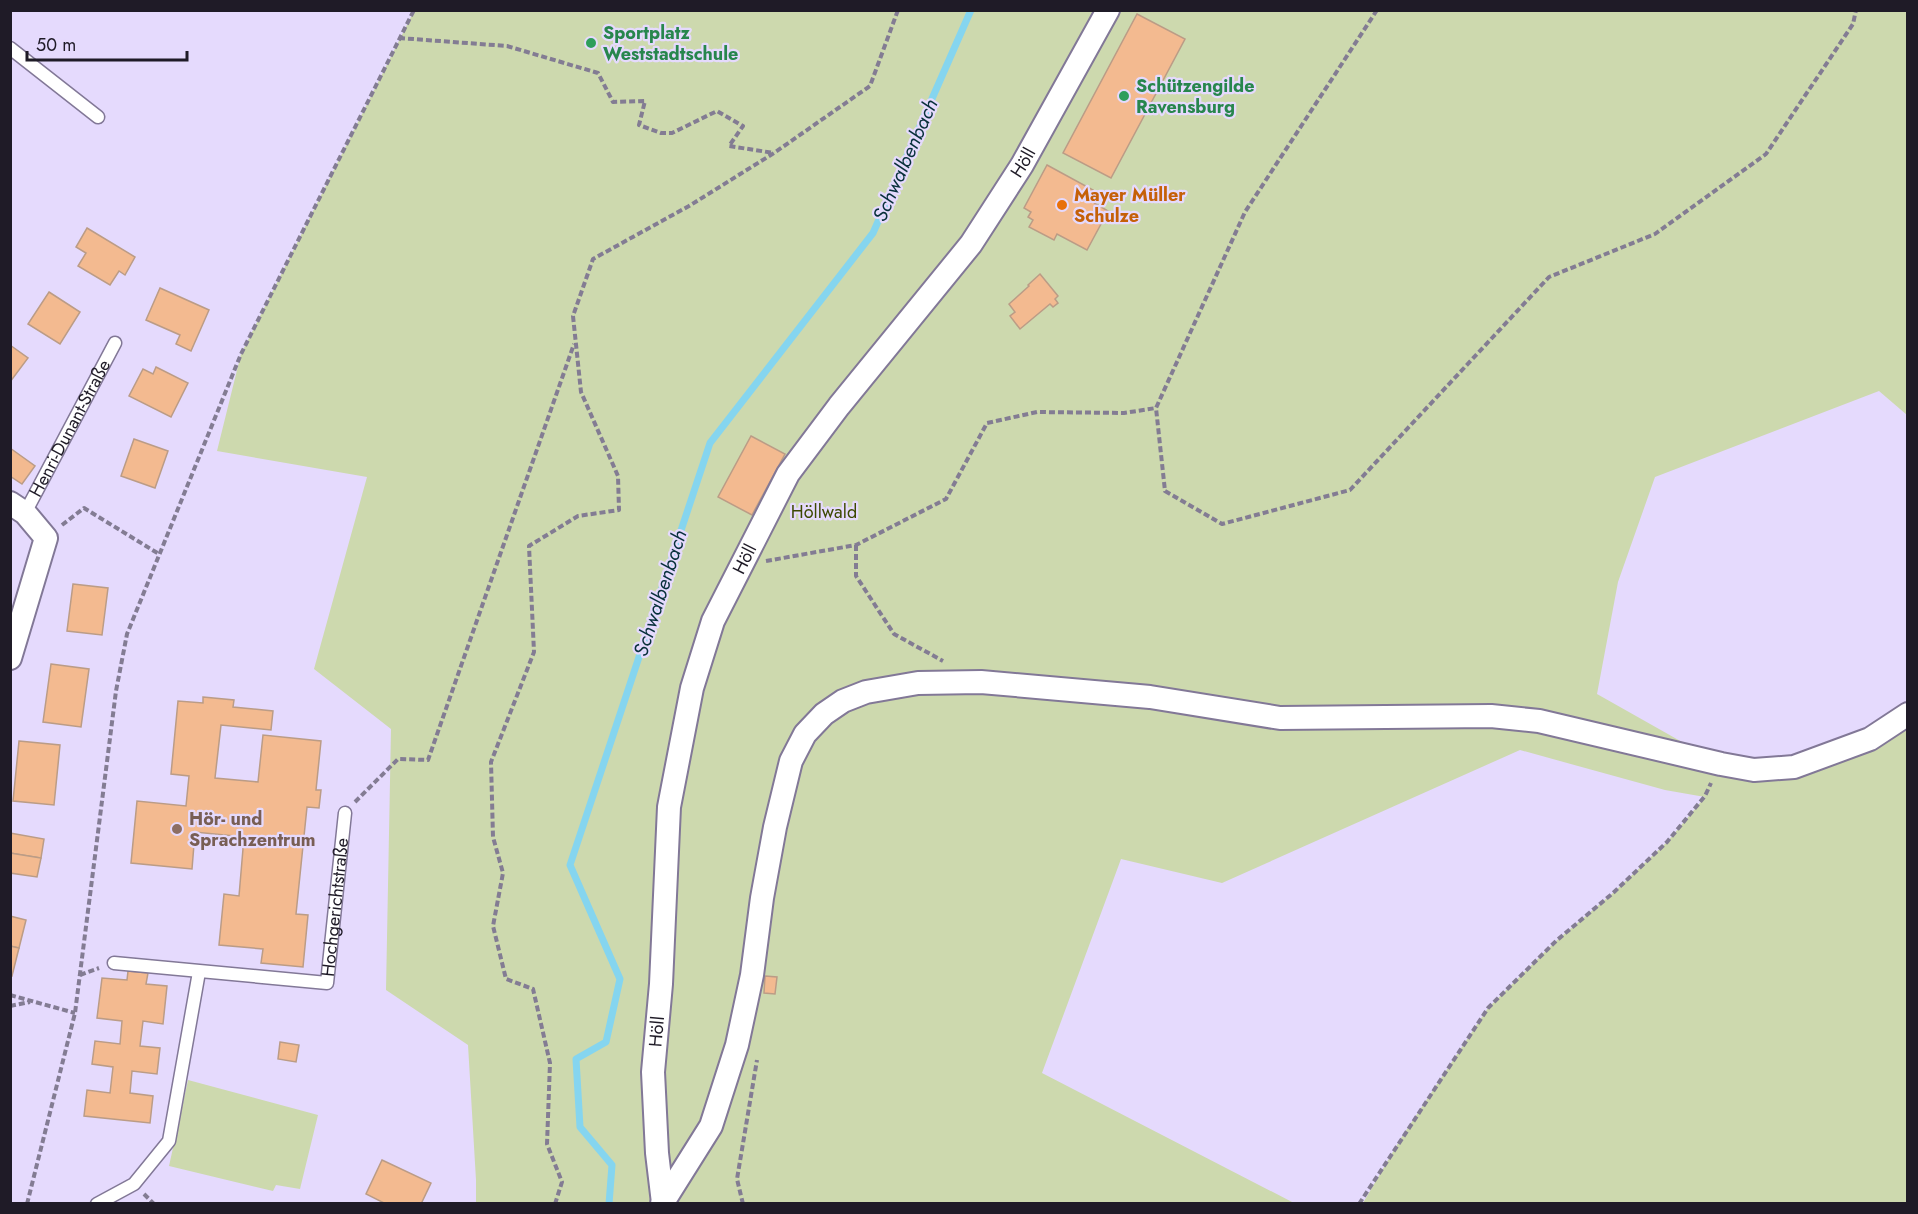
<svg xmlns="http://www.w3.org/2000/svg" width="1918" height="1214" viewBox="0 0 1918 1214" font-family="Jost,sans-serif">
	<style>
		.green { fill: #cdd9ae }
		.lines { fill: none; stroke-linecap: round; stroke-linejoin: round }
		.stream { stroke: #85d5ef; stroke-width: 7 }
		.building { fill: #f3ba90; stroke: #bb9c86; stroke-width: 1.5 }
		.service-casing { stroke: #827897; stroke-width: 15 }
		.minor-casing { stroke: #827897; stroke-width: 26 }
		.path { stroke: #837c93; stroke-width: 4; stroke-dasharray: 6 3; stroke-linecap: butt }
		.service { stroke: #fff; stroke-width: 12 }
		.minor { stroke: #fff; stroke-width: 22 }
		.leisure-dot { fill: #2e9e5b; stroke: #e5dafd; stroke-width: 2 }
		.food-dot { fill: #e8710a; stroke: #e5dafd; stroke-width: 2 }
		.education-dot { fill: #8d6e63; stroke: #e5dafd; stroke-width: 2 }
		.labels { text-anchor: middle; stroke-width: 4.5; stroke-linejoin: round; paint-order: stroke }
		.leisure-label { font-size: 18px; font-weight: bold; fill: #27864d; stroke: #e5dafd; text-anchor: start }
		.street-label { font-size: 18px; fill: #1f1b27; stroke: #e5dafd }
		.food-label { font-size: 18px; font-weight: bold; fill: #c56008; stroke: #e5dafd; text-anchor: start }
		.park-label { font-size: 18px; fill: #3c4900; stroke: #e5dafd }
		.education-label { font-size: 18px; font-weight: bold; fill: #785e54; stroke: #e5dafd; text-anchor: start }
		.water-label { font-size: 20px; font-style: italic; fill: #08303b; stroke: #e5dafd }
	</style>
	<rect width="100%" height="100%" fill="#e5dafd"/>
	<g class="green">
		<path d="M 414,11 L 1907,11 L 1907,415 L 1879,391 L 1655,477 L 1618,582 L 1597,694 L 1721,764 L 1754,770 L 1907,714 L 1907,1203 L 1363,1203 L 1401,1138 L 1488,1008 L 1556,941 L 1613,893 L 1667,842 L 1705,797 L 1665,790 L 1520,750 L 1222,883 L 1121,859 L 1042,1073 L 1294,1203 L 476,1203 L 476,1180 L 468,1045 L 386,990 L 391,729 L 314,669 L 367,477 L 217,451 L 241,354 Z"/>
		<path d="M 188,1080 L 318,1115 L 300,1189 L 276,1185 L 273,1191 L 169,1166 Z"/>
	</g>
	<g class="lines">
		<path class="stream" d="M 609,1204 L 612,1165 L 580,1127 L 576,1059 L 606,1042 L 620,979 L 570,865 L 710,443 L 873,233 L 971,10"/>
	</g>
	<g class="building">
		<path d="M 1137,14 L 1185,39 L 1111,178 L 1063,153 Z"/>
		<path d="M 1047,165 L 1093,190 L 1089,196 L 1093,198 L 1091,201 L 1108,211 L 1087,250 L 1057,234 L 1054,240 L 1029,227 L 1033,220 L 1028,217 L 1031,212 L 1024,208 Z"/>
		<path d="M 87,228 L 135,257 L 125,275 L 119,271 L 110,285 L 78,266 L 86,253 L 76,247 Z"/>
		<path d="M 1040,274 L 1058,296 L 1055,299 L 1058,303 L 1053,307 L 1050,304 L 1020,329 L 1010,316 L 1015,312 L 1009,304 L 1029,286 L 1028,285 Z"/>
		<path d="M 160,288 L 209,310 L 191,351 L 176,344 L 180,335 L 146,320 Z"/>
		<path d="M 49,292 L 80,312 L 60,344 L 28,324 Z"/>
		<path d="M 10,345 L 28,358 L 10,382 Z"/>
		<path d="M 156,367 L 188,383 L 171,417 L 129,396 L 143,369 L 153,374 Z"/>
		<path d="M 751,436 L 785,454 L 752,515 L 718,497 Z"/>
		<path d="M 134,439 L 168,451 L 155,488 L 121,476 Z"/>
		<path d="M 10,448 L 35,466 L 22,484 L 10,476 Z"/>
		<path d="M 73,584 L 108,588 L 102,635 L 67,631 Z"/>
		<path d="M 51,664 L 89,669 L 81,727 L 43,722 Z"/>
		<path d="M 203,697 L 234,700 L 233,707 L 273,711 L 271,730 L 221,725 L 215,778 L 258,782 L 263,735 L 321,741 L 316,790 L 321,790 L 319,808 L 307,807 L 296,914 L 308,915 L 303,967 L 261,963 L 263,949 L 219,945 L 224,894 L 239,896 L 244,837 L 195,832 L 192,869 L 131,863 L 137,801 L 186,806 L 189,776 L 171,774 L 178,701 L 203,703 Z"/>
		<path d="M 19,741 L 60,745 L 54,805 L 13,801 Z"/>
		<path d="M 10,833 L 44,839 L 41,858 L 10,853 Z"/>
		<path d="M 10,853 L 41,858 L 37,877 L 10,873 Z"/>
		<path d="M 10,916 L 26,920 L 19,948 L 10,946 Z"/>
		<path d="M 10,946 L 19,948 L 12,976 L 10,975 Z"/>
		<path d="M 128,971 L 148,973 L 146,984 L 167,986 L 163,1024 L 143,1021 L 140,1046 L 160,1048 L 157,1074 L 132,1071 L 130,1093 L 153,1096 L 150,1123 L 84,1116 L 87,1090 L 110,1093 L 113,1067 L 92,1064 L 95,1041 L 120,1044 L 122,1021 L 97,1018 L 102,978 L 127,980 Z"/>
		<path d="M 765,976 L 777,977 L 775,994 L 764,993 Z"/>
		<path d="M 280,1042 L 299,1045 L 296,1062 L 278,1059 Z"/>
		<path d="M 382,1160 L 431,1183 L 421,1204 L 386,1204 L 366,1194 Z"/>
	</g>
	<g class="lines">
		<g class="service-casing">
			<g id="service">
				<path d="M 10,48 L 98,117"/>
				<path id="s1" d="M 25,513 L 115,343"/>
				<path id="s2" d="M 114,963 L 327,983 L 345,813"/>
				<path d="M 97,1204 L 134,1184 L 169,1141 L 199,972"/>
			</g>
		</g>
		<g class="minor-casing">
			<g id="minor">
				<path d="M 10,503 L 25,513 L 46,538 L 10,658"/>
				<path id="s3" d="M 663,1203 L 657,1153 L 653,1072 L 661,984 L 669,807 L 692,688 L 713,621 L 788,474 L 839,406 L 971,244 L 1022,165 L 1108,10"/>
				<path d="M 662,1204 L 711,1126 L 737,1045 L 752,975 L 762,898 L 775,827 L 791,761 L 805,734 L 824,714 L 843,701 L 866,692 L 918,683 L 981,682 L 1150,697 L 1280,718 L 1491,716 L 1539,721 L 1721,764 L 1754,770 L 1794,767 L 1870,739 L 1908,714"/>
			</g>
		</g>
		<g class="path">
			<path d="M 1377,10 L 1245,212 L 1156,408 L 1165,491 L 1222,524 L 1350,490 L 1549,277 L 1655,234 L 1766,154 L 1853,24 L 1856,10"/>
			<path d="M 399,38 L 507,46 L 598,73 L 613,102 L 645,101 L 639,125 L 661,133 L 672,133 L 717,111 L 743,126 L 729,146 L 774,153"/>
			<path d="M 62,525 L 84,508 L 159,554"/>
			<path d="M 856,545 L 856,576 L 894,634 L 943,661"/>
			<path d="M 766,561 L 856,545 L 946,499 L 987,423 L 1037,412 L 1124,413 L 1156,408"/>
			<path d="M 355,802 L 398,759 L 428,760 L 574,344"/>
			<path d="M 80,975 L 99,968"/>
			<path d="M 10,995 L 75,1013"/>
			<path d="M 10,1006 L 30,1002"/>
			<path d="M 144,1194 L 154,1204"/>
			<path d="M 27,1204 L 75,1013 L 116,691 L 127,634 L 241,354 L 414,10"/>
			<path d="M 555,1204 L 562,1182 L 547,1144 L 550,1063 L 533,989 L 506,979 L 493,926 L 503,873 L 493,837 L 491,762 L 534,652 L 529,546 L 578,516 L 619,510 L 618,476 L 581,392 L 573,316 L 593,259 L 689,206 L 774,153 L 870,86 L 898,10"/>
			<path d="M 743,1204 L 737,1179 L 757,1060"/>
			<path d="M 1359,1204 L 1488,1008 L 1556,941 L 1613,893 L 1667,842 L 1705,796 L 1711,783"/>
		</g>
		<use href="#service" class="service"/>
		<use href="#minor" class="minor"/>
	</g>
	<g class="leisure-dot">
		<circle cx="591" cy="43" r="6"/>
		<circle cx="1124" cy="96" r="6"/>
	</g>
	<circle class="food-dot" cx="1062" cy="205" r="6"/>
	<circle class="education-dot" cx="177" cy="829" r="6"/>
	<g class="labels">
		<g class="leisure-label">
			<text x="603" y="39">Sportplatz<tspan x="603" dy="21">Weststadtschule</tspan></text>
			<text x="1136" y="92">Schützengilde<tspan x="1136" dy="21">Ravensburg</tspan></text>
		</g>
		<g class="street-label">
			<text dy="6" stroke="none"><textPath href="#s3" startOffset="1144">Höll</textPath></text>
			<text dy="6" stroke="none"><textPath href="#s1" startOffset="96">Henri-Dunant-Straße</textPath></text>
			<text dy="6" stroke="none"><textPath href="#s3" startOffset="658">Höll</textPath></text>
			<text dy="6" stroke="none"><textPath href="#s2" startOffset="290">Hochgerichtstraße</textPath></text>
			<text dy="6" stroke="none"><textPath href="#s3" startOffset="172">Höll</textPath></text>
		</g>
		<g class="food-label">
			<text x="1074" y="201">Mayer Müller<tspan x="1074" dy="21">Schulze</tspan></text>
		</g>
		<g class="park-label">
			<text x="824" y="518">Höllwald</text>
		</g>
		<g class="education-label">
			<text x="189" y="825">Hör- und<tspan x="189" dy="21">Sprachzentrum</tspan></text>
		</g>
		<g class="water-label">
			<text transform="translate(905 160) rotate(-66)" y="7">Schwalbenbach</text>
			<text transform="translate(660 593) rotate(-72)" y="7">Schwalbenbach</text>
		</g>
	</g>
	<rect width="1918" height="1214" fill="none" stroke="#1f1b27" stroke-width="24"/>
	<path d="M27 51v9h160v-9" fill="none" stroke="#1f1b27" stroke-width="3"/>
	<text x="36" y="51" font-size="18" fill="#1f1b27" stroke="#e5dafd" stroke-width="4.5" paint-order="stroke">50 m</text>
</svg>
